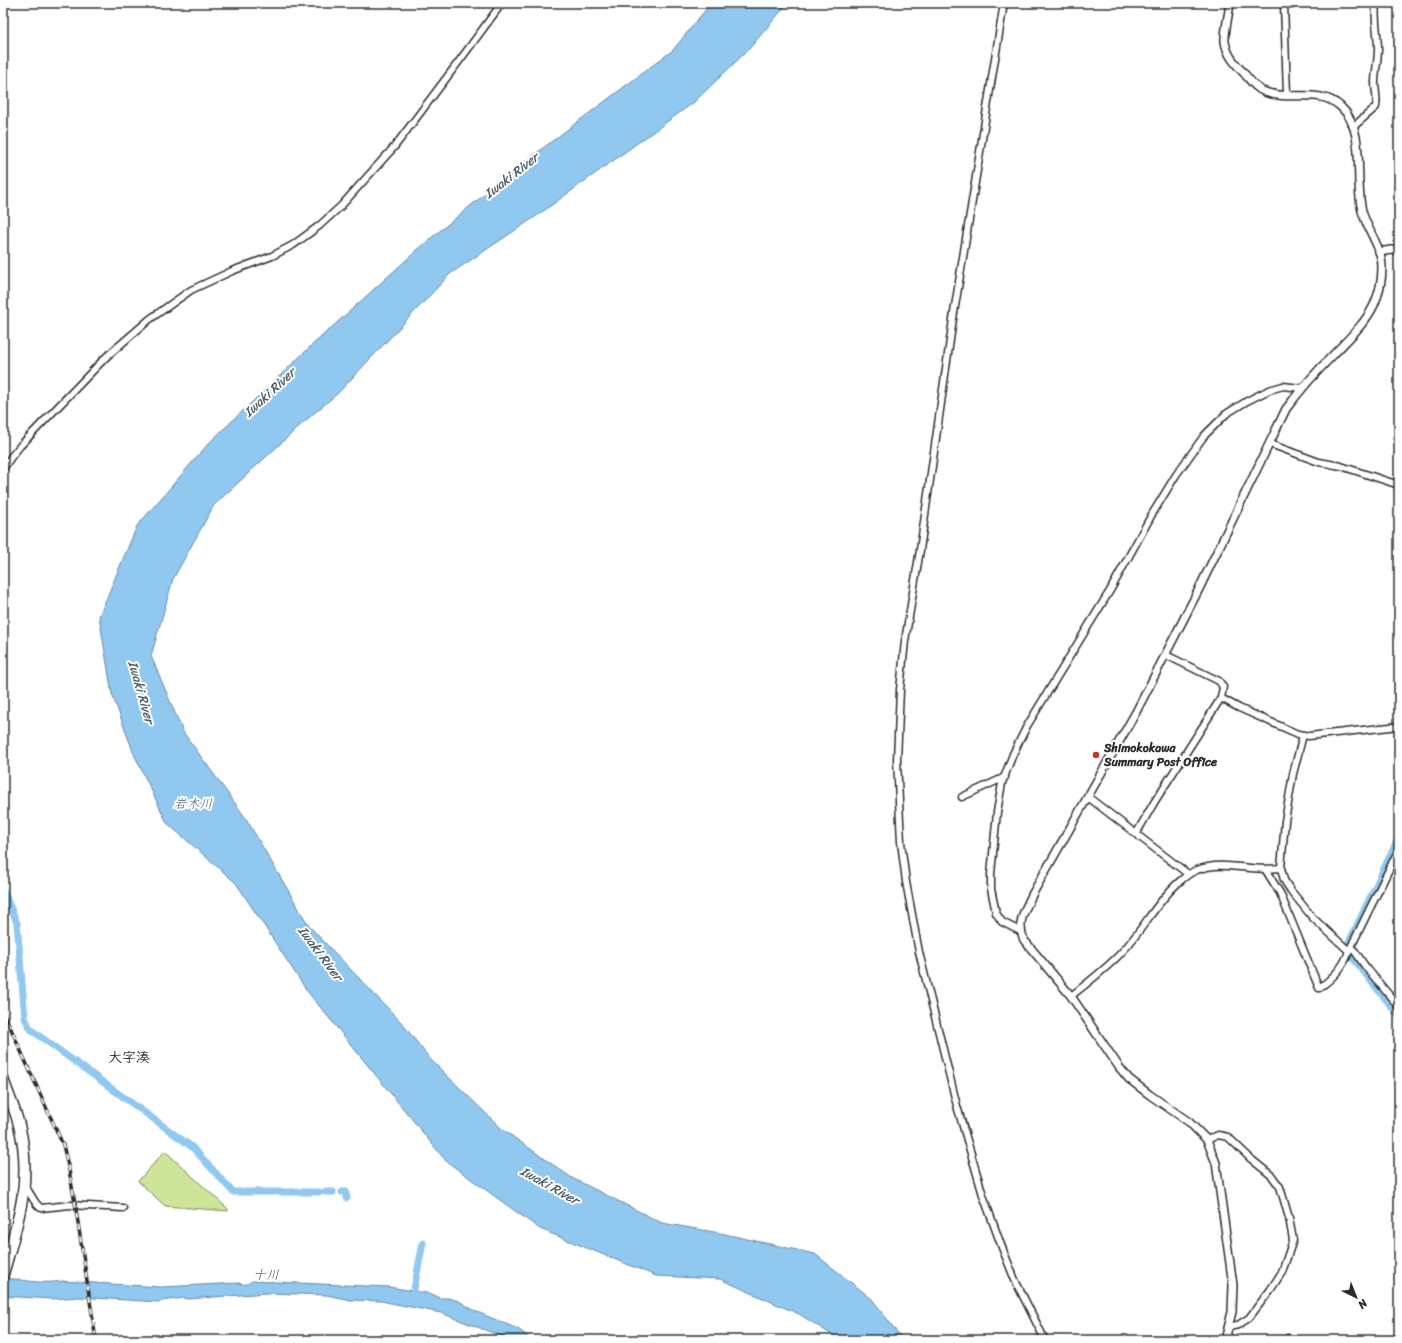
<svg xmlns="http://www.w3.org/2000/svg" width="1402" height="1343" viewBox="0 0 1402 1343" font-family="Sriracha,'Klee One',sans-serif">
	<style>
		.green { fill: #cde499; stroke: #7c8862 }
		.water { fill: #91c8ef; stroke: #6889a1 }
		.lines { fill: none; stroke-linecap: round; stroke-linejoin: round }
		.canal { stroke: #91c8ef; stroke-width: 7 }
		.minor-casing { stroke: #2b2b2b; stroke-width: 9 }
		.tertiary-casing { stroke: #2b2b2b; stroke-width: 10 }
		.trunk-casing { stroke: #2b2b2b; stroke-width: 13 }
		.minor { stroke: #fff; stroke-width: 6 }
		.tertiary { stroke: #fff; stroke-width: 7 }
		.trunk { stroke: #fff; stroke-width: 10 }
		.rail-casing { stroke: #2b2b2b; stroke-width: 3.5 }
		.rail { stroke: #fff; stroke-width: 2; stroke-dasharray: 6; stroke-linecap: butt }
		.poi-dot { fill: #c8321e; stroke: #fff; stroke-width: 1.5 }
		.labels { text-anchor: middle; stroke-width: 4; stroke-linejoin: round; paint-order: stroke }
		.poi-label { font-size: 12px; font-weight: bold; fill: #2b2b2b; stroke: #fff; text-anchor: start }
		.water-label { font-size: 13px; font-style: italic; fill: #4a5a66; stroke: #fff }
		.quarter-label { font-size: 14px; font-weight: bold; fill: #2b2b2b; stroke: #fff }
	</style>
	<rect width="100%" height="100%" fill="#fff"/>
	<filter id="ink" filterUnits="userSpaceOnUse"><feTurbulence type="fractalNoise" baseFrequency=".025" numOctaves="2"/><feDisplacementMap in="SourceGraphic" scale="8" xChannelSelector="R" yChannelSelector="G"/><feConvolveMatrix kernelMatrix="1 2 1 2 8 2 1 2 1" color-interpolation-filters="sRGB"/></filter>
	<g filter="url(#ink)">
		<path class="green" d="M 165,1151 L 228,1209 L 228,1211 L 165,1206 L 138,1181 Z"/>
		<g class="water">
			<path d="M 711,3 L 788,3 L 749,49 L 693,103 L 535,217 L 450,274 L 338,393 L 305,421 L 214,505 L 173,579 L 151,656 L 183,732 L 245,817 L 309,926 L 401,1022 L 430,1059 L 502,1129 L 572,1178 L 662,1223 L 720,1233 L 815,1254 L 872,1299 L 903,1340 L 840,1340 L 799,1314 L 720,1279 L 656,1276 L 540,1229 L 446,1161 L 307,991 L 236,883 L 167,823 L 134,754 L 112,694 L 99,616 L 137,526 L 209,443 L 310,347 L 425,243 L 523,163 L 673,50 Z"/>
			<path d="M 3,1278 C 22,1279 41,1285 61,1281 L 161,1287 L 239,1283 C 245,1285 247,1285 252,1281 L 389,1287 L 432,1294 L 440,1298 L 448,1298 L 459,1301 L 475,1311 L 518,1329 L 532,1340 L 511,1340 L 441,1313 L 381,1301 L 350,1300 L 327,1295 L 267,1293 L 188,1299 L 184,1298 L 161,1301 L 158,1302 L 78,1297 L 52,1299 L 3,1296 Z"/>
		</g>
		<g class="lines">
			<g class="canal">
				<path d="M 3,890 L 17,923 L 25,1018 L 30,1028 L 34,1032 L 192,1147 L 233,1192 L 319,1192"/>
				<path d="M 1349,942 L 1399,837"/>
				<path d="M 1352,957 L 1399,1016"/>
				<path d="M 325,1192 L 333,1192"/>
				<path d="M 342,1192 L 346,1192 L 347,1198"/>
				<path d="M 412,1299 L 423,1243"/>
			</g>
			<g class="minor-casing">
				<g id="minor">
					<path d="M 1004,3 L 953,319 L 920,550 L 905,641 L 900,690 L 897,760 L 901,842 L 906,882 L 919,952 L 957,1106 L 983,1195 L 1001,1245 L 1015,1280 L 1045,1340"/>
					<path d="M 1284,3 L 1287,95"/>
					<path d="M 1353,127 L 1376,107 C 1378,96 1375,93 1375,83 C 1375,72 1378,61 1378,49 C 1378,34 1374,19 1376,3"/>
					<path d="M 1270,444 L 1319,462 L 1341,466 L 1399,485"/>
					<path d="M 3,469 L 11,457 L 20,446 L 106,357 L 150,319 L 191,290 L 232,271 L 272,256 L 293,245 L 319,226 L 341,206 L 395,146 L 460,60 L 502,3"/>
					<path d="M 1166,655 L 1219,681 L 1223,687 L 1221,698 L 1239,708 L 1298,734 L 1309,736 L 1399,726"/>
					<path d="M 1303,735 L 1293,774 L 1285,821 L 1281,868 L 1284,880 L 1291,891 L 1313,918 L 1349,951"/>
					<path d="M 962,797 L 1005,777"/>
					<path d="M 1088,797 L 1188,874"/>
					<path d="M 1136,834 L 1155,801 L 1221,698"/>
					<path d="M 1265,869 L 1280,893 L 1319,988 C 1332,979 1344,967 1349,951 L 1399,849"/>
					<path d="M 1020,931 L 1002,922 L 996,913 L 991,889 L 991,874 L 997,812 L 1002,783 L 1013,754 L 1027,726 L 1111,589 L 1151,516 L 1176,475 L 1204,436 L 1226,414 L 1247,401 L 1269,390 L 1283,386 L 1301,388"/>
					<path d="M 1352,947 L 1365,966 L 1399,1007"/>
					<path d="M 1071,996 C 1089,982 1107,968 1122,952 C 1143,930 1156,902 1179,882 C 1185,877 1190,872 1197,870 C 1221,861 1242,869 1266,869 C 1271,869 1276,868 1281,868"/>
					<path d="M 3,1102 L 11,1102"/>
					<path d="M 1207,1140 L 1218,1135 L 1228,1137 L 1251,1159 L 1272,1176 L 1280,1187 L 1285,1204 L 1289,1218 L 1293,1240 L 1282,1272 L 1271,1289 L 1249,1318 L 1238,1325 L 1229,1327"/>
					<path d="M 25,1187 C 32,1194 33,1203 41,1208 L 70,1205 L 123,1208"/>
					<path d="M 1287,1340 L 1288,1338 L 1292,1340"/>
				</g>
			</g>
			<g class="tertiary-casing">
				<g id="tertiary">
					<path d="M 1379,252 L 1391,250 L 1399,251"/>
					<path d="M 1225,1340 L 1232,1312 L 1233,1285 L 1216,1163 L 1207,1140 L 1189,1122 L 1150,1095 L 1129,1079 L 1119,1067 L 1071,996 L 1024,940 C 1016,922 1025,910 1033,893 L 1136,712 L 1198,591 L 1286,409 C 1301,389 1316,372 1334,354 C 1348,339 1365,324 1374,305 C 1379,294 1382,280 1382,267 C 1382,247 1367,230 1362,211 C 1354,179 1367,131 1341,107 C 1320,87 1290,102 1265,92 C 1255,89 1248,77 1241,70 C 1233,61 1227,54 1225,42 C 1224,32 1229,14 1230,3"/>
				</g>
			</g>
			<g class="trunk-casing">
				<path id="trunk" d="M 3,1079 C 8,1094 15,1109 19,1125 C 33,1180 18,1222 3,1274"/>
			</g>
			<use href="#minor" class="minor"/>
			<use href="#tertiary" class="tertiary"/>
			<use href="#trunk" class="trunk"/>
			<g class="rail-casing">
				<path id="rail" d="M 3,1011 L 63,1145 L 69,1170 L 75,1203 L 96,1340"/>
			</g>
			<use href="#rail" class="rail"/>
		</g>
	</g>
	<circle class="poi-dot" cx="1096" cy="755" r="4"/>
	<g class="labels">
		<g class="poi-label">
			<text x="1104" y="752">Shimokokawa<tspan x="1104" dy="14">Summary Post Office</tspan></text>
		</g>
		<g class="water-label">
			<text transform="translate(511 175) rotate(-38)" y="5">Iwaki River</text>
			<text transform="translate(269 392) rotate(-43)" y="5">Iwaki River</text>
			<text transform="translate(142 692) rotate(74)" y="5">Iwaki River</text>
			<text x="193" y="808">岩木川</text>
			<text transform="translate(321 953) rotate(53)" y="5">Iwaki River</text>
			<text transform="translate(550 1185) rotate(29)" y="5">Iwaki River</text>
			<text transform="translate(266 1274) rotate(1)" y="5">十川</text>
		</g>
		<g class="quarter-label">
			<text x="129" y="1062">大字湊</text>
		</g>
	</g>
	<rect width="1402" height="1343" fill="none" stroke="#fff" stroke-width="16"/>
	<rect x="8" y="8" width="1386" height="1327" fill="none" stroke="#2b2b2b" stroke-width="1.5" filter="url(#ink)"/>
	<g transform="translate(1356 1297) rotate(137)" stroke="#ffffff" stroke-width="3" paint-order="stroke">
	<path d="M0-3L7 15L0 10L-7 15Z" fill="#2b2b2b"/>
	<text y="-6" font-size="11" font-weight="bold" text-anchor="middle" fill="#2b2b2b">N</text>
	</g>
</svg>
